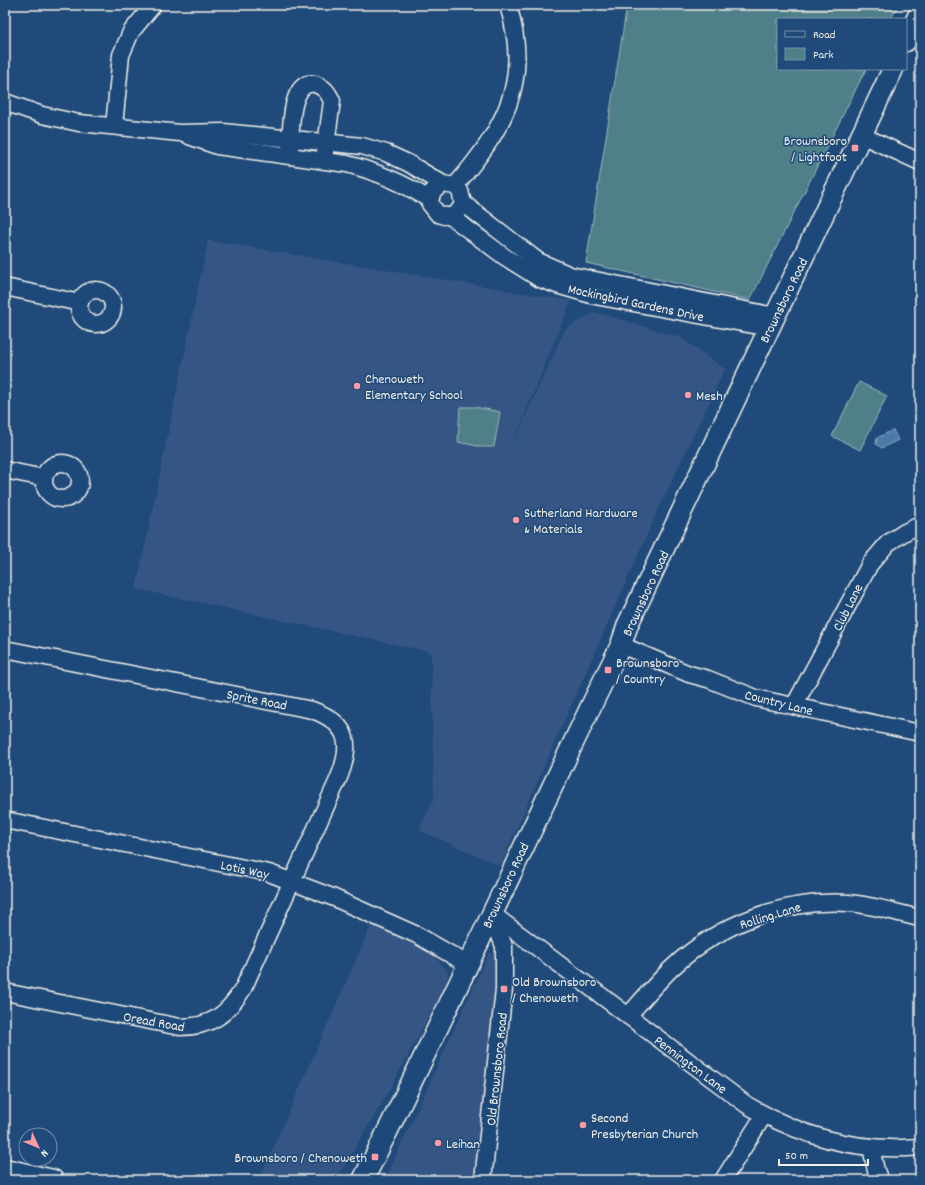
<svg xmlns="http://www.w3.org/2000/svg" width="925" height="1185" viewBox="0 0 925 1185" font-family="Dekko,sans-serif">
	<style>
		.built { fill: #345685 }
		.green { fill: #4f7f89; stroke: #a2b8b8 }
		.water { fill: #4c79a8; stroke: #8fa9c2 }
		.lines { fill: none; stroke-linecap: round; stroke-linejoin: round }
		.minor-casing { stroke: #f4f1e8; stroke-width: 19 }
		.major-casing { stroke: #f4f1e8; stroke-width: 23 }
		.minor { stroke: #1f4a7a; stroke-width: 16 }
		.major { stroke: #1f4a7a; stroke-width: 20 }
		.poi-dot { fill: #ff9aa2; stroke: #1f4a7a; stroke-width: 1.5 }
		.labels { text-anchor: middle; stroke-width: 3; stroke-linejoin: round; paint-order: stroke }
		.poi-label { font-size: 14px; fill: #f4f1e8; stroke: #1f4a7a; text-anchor: start }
		.street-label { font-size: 14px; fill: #f4f1e8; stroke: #1f4a7a }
	</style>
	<rect width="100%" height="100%" fill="#1f4a7a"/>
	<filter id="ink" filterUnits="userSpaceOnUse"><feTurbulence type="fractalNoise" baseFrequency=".025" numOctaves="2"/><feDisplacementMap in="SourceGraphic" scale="8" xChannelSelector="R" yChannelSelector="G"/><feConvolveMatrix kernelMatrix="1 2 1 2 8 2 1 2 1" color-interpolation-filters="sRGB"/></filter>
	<g filter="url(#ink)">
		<g class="built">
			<path d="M 208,240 L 571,301 L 509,453 L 565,329 L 595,312 L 680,337 L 725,369 L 658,510 L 500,866 L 419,830 L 434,799 L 431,652 L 136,589 Z"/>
			<path d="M 372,923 L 429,952 L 439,961 L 448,973 L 447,983 L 390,1089 L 336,1180 L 259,1180 Z"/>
			<path d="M 489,953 L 500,954 L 474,1180 L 385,1180 Z"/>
		</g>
		<g class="green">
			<path d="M 627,5 L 898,5 L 891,19 L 778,19 L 778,69 L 866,69 L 750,300 L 586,263 Z"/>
			<path d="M 859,382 L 887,396 L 860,450 L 832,436 Z"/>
			<path d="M 460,407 L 475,407 L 500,412 L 494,447 L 482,447 L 458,442 Z"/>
		</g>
		<path class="water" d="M 893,430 L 898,440 L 882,448 L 876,444 L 877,438 Z"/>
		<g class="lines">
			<g class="minor-casing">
				<g id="minor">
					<path d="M 5,102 L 42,115 L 79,123 L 180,133 L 223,132 L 362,146 L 386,153 L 408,163 L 443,184 L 455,186 L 460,191 L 463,203 C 458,215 450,219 438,214 L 430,204 L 432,192 L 443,184"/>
					<path d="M 114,126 L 121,55 L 131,32 L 153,5"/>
					<path d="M 861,135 L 920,162"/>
					<path d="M 189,136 L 217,146 L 347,164 C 378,172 404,183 430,200"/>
					<path d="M 290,149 C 291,135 289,78 315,84 C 324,87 328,92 332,101 L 325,152"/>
					<path d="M 455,186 C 504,128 532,83 508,5"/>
					<path d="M 463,203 L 538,261 L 570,275 L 775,316"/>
					<path d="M 450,216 L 505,257 L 540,279 L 557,285 L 595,296 L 769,328"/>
					<path d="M 5,287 L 80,303"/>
					<circle cx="96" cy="307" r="17"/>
					<circle cx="62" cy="481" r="18"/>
					<path d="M 5,470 L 44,478"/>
					<path d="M 621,645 L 689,674 L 708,679 L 756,698 L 920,733"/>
					<path d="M 5,649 L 312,710 C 352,724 352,748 337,782 L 243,989 C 227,1014 212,1027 180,1027 L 5,992"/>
					<path d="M 794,706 L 870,564 L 888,543 L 905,532 L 920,525"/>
					<path d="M 5,820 L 269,873 L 332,897 L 417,935 L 469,965"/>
					<path d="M 491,913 L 747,1105 C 800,1136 858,1153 920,1147"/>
					<path d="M 628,1016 C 643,999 657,982 673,967 C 720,923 785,899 849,903 C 873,905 897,913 920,918"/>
					<path d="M 871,1147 L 876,1171 L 880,1180"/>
					<path d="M 483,1180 L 504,989 L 504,946 L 491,913"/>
					<path d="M 723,1180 L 764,1115"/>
				</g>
			</g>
			<g class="major-casing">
				<g id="major">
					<path d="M 906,41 L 920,12"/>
					<path d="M 5,1169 L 53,1180"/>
					<path d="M 363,1180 C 453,1003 533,822 621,645 L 628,624 L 893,69"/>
				</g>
			</g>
			<use href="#minor" class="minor"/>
			<use href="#major" class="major"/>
		</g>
	</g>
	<g class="poi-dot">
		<rect x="851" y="144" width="8" height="8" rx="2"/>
		<circle cx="357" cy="386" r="4"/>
		<circle cx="688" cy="395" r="4"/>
		<circle cx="516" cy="520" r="4"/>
		<rect x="604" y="666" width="8" height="8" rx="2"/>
		<rect x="500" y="985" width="8" height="8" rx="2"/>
		<circle cx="583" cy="1125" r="4"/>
		<circle cx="438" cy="1143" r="4"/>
		<rect x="371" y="1153" width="8" height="8" rx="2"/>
	</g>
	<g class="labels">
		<g class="poi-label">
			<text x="847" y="145" text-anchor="end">Brownsboro<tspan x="847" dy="16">/ Lightfoot</tspan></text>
			<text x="365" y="383">Chenoweth<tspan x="365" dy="16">Elementary School</tspan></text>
			<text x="696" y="400">Mesh</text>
			<text x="524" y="517">Sutherland Hardware<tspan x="524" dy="16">&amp; Materials</tspan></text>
			<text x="616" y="667">Brownsboro<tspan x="616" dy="16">/ Country</tspan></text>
			<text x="512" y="986">Old Brownsboro<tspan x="512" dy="16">/ Chenoweth</tspan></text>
			<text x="591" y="1122">Second<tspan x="591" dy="16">Presbyterian Church</tspan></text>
			<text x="446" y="1148">Leihan</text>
			<text x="367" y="1162" text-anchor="end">Brownsboro / Chenoweth</text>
		</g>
		<g class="street-label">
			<text transform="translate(783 300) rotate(-64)" y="5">Brownsboro Road</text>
			<text transform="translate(636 302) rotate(12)" y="5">Mockingbird Gardens Drive</text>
			<text transform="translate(645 593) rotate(-65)" y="5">Brownsboro Road</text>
			<text transform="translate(847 607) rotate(-63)" y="5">Club Lane</text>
			<text transform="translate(257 699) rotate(11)" y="5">Sprite Road</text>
			<text transform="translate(779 702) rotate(14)" y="5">Country Lane</text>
			<text transform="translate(245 869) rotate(12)" y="5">Lotis Way</text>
			<text transform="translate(505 885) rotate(-65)" y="5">Brownsboro Road</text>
			<text transform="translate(770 915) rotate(-17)" y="5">Rolling Lane</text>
			<text transform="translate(154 1021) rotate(10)" y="5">Oread Road</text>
			<text transform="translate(691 1064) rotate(37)" y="5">Pennington Lane</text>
			<text transform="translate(496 1069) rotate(-84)" y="5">Old Brownsboro Road</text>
		</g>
	</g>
	<rect width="925" height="1185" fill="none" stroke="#1f4a7a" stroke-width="20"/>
	<rect x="10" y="10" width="905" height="1165" fill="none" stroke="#f4f1e8" stroke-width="1.5" filter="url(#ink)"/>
	<rect x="777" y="18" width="130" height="52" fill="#1f4a7a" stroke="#748da6"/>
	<rect x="785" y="31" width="20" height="6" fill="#1f4a7a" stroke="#748da6"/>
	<text x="813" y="38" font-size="12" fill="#f4f1e8">Road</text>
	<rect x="785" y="48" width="20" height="12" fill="#4f7f89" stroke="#748da6"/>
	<text x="813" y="58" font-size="12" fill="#f4f1e8">Park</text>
	<g transform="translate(38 1147) rotate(134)"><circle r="19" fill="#1f4a7a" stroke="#748da6"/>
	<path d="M0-3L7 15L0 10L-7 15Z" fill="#ff9aa2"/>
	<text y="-6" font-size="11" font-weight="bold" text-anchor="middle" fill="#f4f1e8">N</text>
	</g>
	<path d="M779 1159v6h89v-6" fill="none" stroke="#f4f1e8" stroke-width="2"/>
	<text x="785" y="1159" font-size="12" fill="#f4f1e8" stroke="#1f4a7a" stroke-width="3" paint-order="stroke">50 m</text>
</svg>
